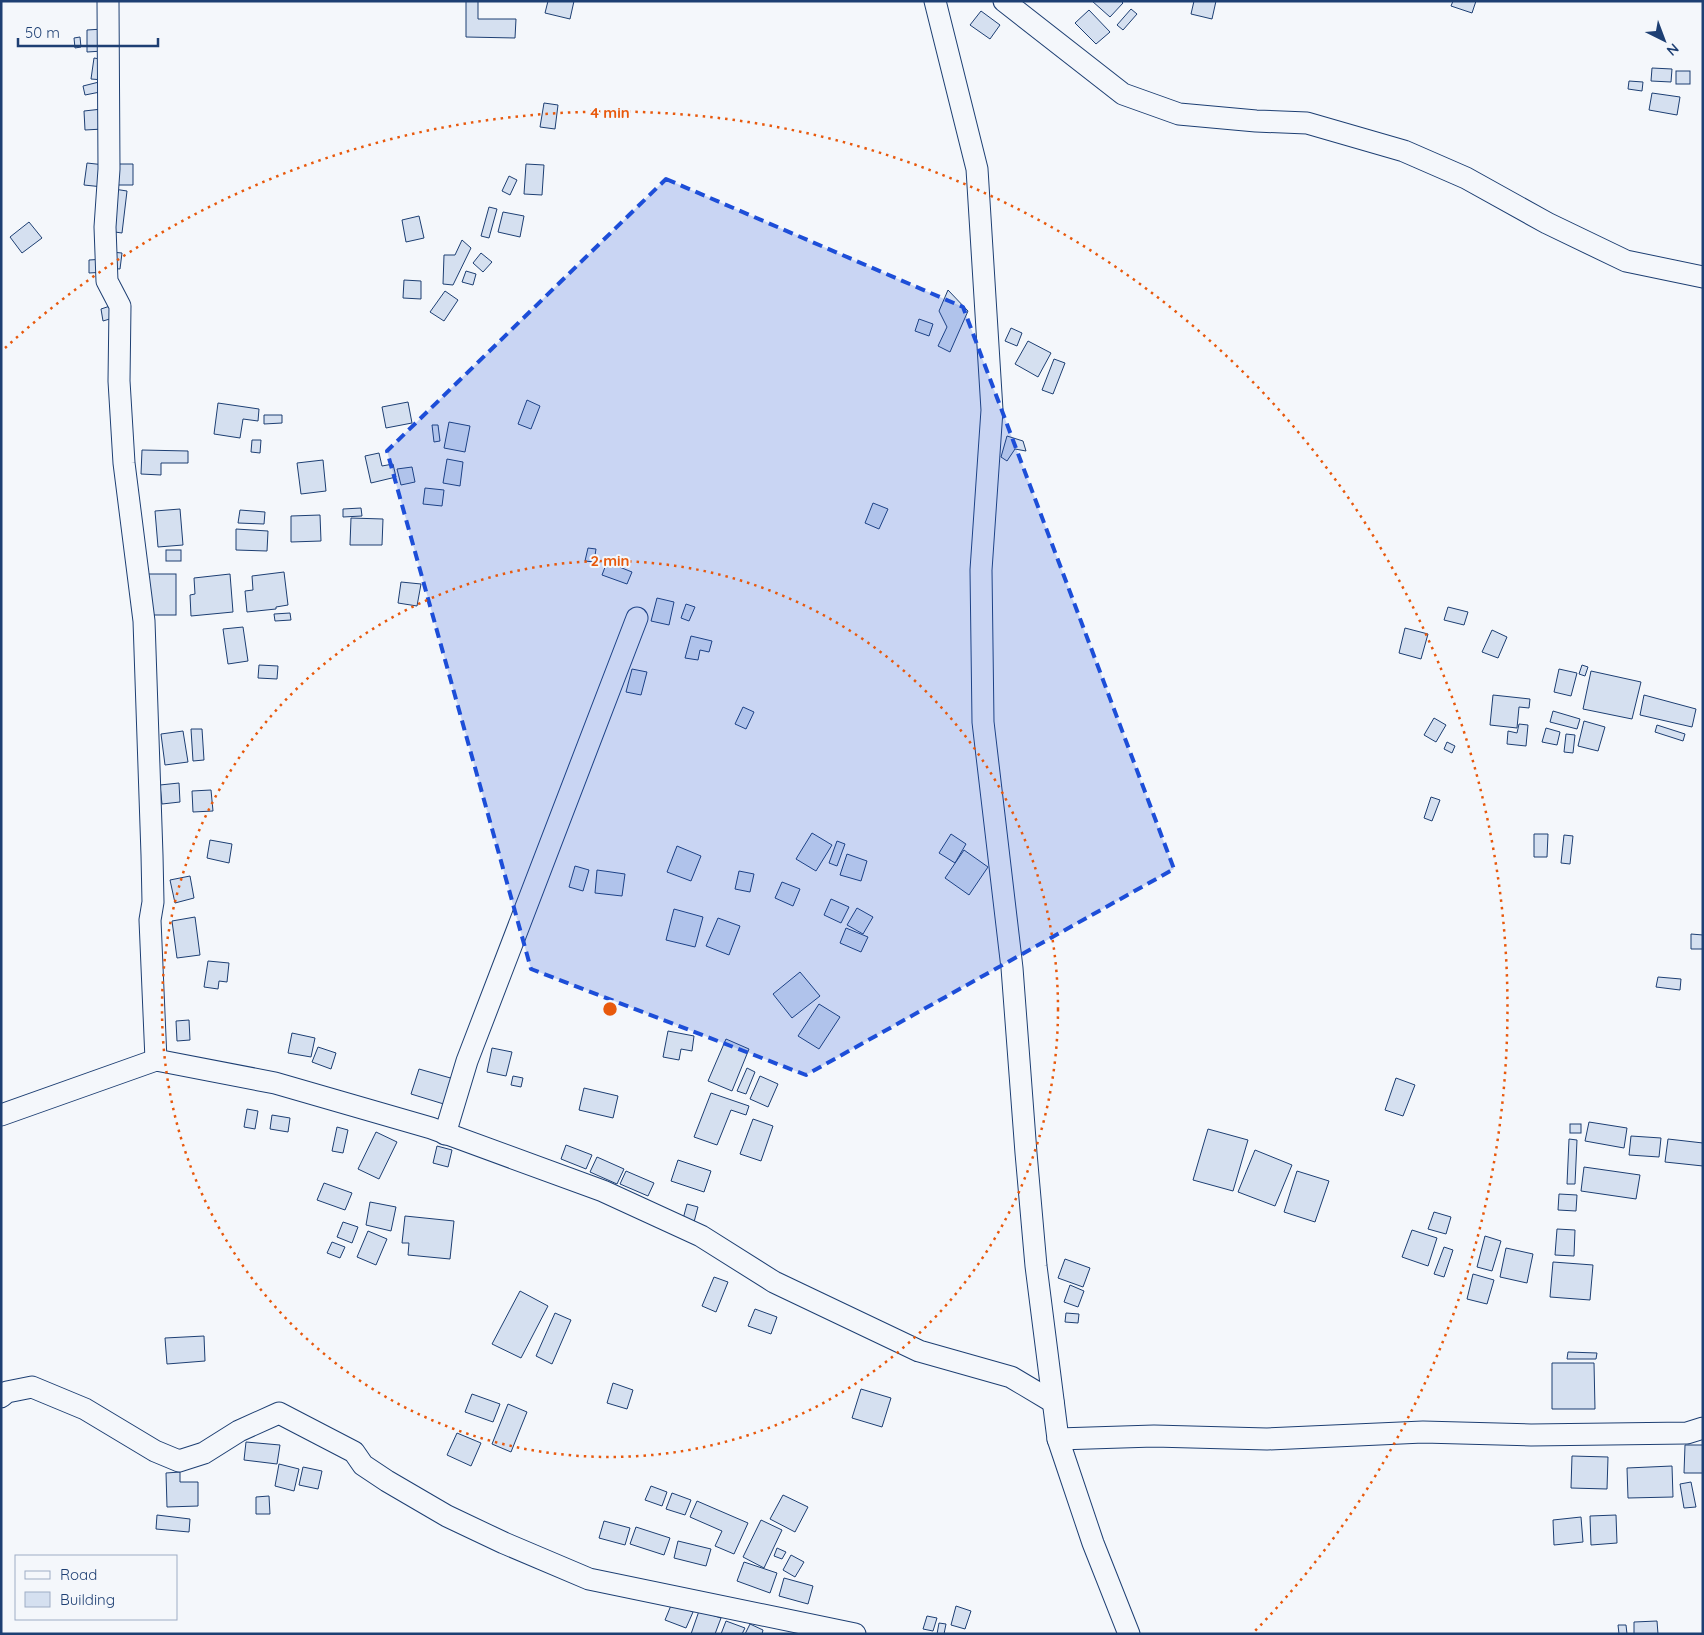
<svg xmlns="http://www.w3.org/2000/svg" width="1704" height="1635" viewBox="0 0 1704 1635" font-family="Quicksand,sans-serif">
	<style>
		.building { fill: #d5e0f0; stroke: #1d3f73 }
		.lines { fill: none; stroke-linecap: round; stroke-linejoin: round }
		.minor-casing { stroke: #1d3f73; stroke-width: 23 }
		.minor { stroke: #f4f7fb; stroke-width: 21 }
		.marked { fill: #1d4ed8; fill-opacity: 0.2; stroke: #1d4ed8; stroke-width: 4; stroke-dasharray: 10 6; stroke-linejoin: round }
		.ring { fill: none; stroke: #e8590c; stroke-width: 2.5; stroke-dasharray: 2.5 5 }
		.centre { fill: #e8590c; stroke: #f4f7fb; stroke-width: 2.5 }
		.ring-label { font-size: 15px; text-anchor: middle; font-weight: bold; fill: #e8590c; stroke: #f4f7fb; stroke-width: 4; stroke-linejoin: round; paint-order: stroke }
	</style>
	<rect width="100%" height="100%" fill="#f4f7fb"/>
	<g class="building">
		<path d="M 466,1 L 478,1 L 478,19 L 516,19 L 515,38 L 466,37 Z"/>
		<path d="M 548,1 L 574,1 L 570,19 L 545,13 Z"/>
		<path d="M 1092,1 L 1121,1 L 1123,3 L 1110,17 Z"/>
		<path d="M 1194,1 L 1216,1 L 1212,19 L 1191,14 Z"/>
		<path d="M 1453,1 L 1476,1 L 1472,13 L 1451,6 Z"/>
		<path d="M 1131,9 L 1137,14 L 1123,30 L 1117,25 Z"/>
		<path d="M 1089,10 L 1110,32 L 1096,44 L 1075,23 Z"/>
		<path d="M 981,11 L 1000,25 L 990,39 L 970,25 Z"/>
		<path d="M 103,29 L 103,51 L 87,52 L 87,30 Z"/>
		<path d="M 80,37 L 81,47 L 75,48 L 74,38 Z"/>
		<path d="M 94,58 L 106,60 L 104,80 L 91,79 Z"/>
		<path d="M 1652,68 L 1672,69 L 1671,82 L 1651,81 Z"/>
		<rect x="1676" y="71" width="14" height="13"/>
		<path d="M 103,81 L 105,91 L 85,95 L 83,86 Z"/>
		<path d="M 1629,81 L 1643,82 L 1642,91 L 1628,89 Z"/>
		<path d="M 1652,93 L 1680,97 L 1677,115 L 1649,110 Z"/>
		<path d="M 544,103 L 558,105 L 555,129 L 540,127 Z"/>
		<path d="M 102,109 L 103,129 L 85,130 L 84,111 Z"/>
		<path d="M 87,163 L 105,165 L 103,187 L 84,185 Z"/>
		<path d="M 114,164 L 133,164 L 133,185 L 113,185 Z"/>
		<path d="M 526,164 L 544,165 L 542,195 L 524,194 Z"/>
		<path d="M 509,176 L 517,180 L 510,195 L 502,191 Z"/>
		<path d="M 114,189 L 127,191 L 122,233 L 108,231 Z"/>
		<path d="M 489,207 L 497,209 L 489,238 L 481,236 Z"/>
		<path d="M 503,212 L 524,216 L 520,237 L 498,232 Z"/>
		<path d="M 419,216 L 424,238 L 406,242 L 402,220 Z"/>
		<path d="M 29,222 L 42,238 L 22,253 L 10,237 Z"/>
		<path d="M 462,240 L 471,248 L 453,285 L 443,284 L 444,255 L 455,255 Z"/>
		<path d="M 111,252 L 122,253 L 120,269 L 109,268 Z"/>
		<path d="M 481,253 L 492,262 L 483,272 L 473,263 Z"/>
		<path d="M 105,259 L 106,272 L 89,273 L 89,260 Z"/>
		<path d="M 466,271 L 476,274 L 473,285 L 462,282 Z"/>
		<path d="M 404,280 L 421,281 L 421,299 L 403,298 Z"/>
		<path d="M 948,290 L 968,311 L 950,352 L 938,346 L 947,327 L 939,311 Z"/>
		<path d="M 445,291 L 458,300 L 444,321 L 430,312 Z"/>
		<path d="M 110,306 L 113,318 L 103,321 L 101,309 Z"/>
		<path d="M 919,319 L 933,324 L 929,336 L 915,331 Z"/>
		<path d="M 1011,328 L 1022,333 L 1017,346 L 1005,341 Z"/>
		<path d="M 1028,341 L 1051,353 L 1038,377 L 1015,364 Z"/>
		<path d="M 1054,359 L 1065,363 L 1053,394 L 1042,390 Z"/>
		<path d="M 527,400 L 540,406 L 531,429 L 518,424 Z"/>
		<path d="M 408,402 L 412,423 L 386,428 L 382,407 Z"/>
		<path d="M 218,403 L 259,409 L 258,421 L 243,419 L 240,438 L 214,434 Z"/>
		<path d="M 264,415 L 282,415 L 282,423 L 264,424 Z"/>
		<path d="M 449,422 L 470,426 L 465,452 L 444,448 Z"/>
		<path d="M 432,425 L 438,425 L 440,441 L 434,442 Z"/>
		<path d="M 1007,436 L 1023,441 L 1026,451 L 1015,449 L 1007,461 L 1001,457 Z"/>
		<path d="M 252,440 L 261,440 L 260,453 L 251,452 Z"/>
		<path d="M 142,450 L 188,451 L 188,463 L 161,463 L 161,475 L 141,474 Z"/>
		<path d="M 379,453 L 382,466 L 393,464 L 396,477 L 371,483 L 365,456 Z"/>
		<path d="M 447,459 L 463,462 L 460,486 L 443,483 Z"/>
		<path d="M 323,460 L 326,491 L 301,494 L 297,463 Z"/>
		<path d="M 412,467 L 415,482 L 401,485 L 397,469 Z"/>
		<path d="M 425,488 L 444,490 L 442,506 L 423,504 Z"/>
		<path d="M 873,503 L 888,509 L 879,529 L 865,523 Z"/>
		<path d="M 361,508 L 362,516 L 343,517 L 343,509 Z"/>
		<path d="M 180,509 L 183,545 L 158,547 L 155,511 Z"/>
		<path d="M 240,510 L 265,512 L 264,524 L 238,523 Z"/>
		<path d="M 320,515 L 321,541 L 291,542 L 291,516 Z"/>
		<path d="M 351,518 L 383,519 L 382,545 L 350,545 Z"/>
		<path d="M 236,529 L 268,531 L 267,551 L 236,550 Z"/>
		<path d="M 588,548 L 596,549 L 594,562 L 585,561 Z"/>
		<rect x="166" y="550" width="15" height="11"/>
		<path d="M 607,562 L 632,572 L 627,584 L 602,575 Z"/>
		<path d="M 284,572 L 288,605 L 276,607 L 276,609 L 247,612 L 245,591 L 253,590 L 252,576 Z"/>
		<rect x="147" y="574" width="29" height="41"/>
		<path d="M 230,574 L 233,612 L 191,616 L 190,595 L 195,594 L 194,578 Z"/>
		<path d="M 401,582 L 421,584 L 417,606 L 398,603 Z"/>
		<path d="M 657,598 L 674,602 L 669,625 L 651,621 Z"/>
		<path d="M 686,604 L 695,607 L 689,621 L 681,618 Z"/>
		<path d="M 1448,607 L 1468,612 L 1464,625 L 1444,620 Z"/>
		<path d="M 290,613 L 291,620 L 275,621 L 274,614 Z"/>
		<path d="M 243,627 L 248,661 L 228,664 L 223,629 Z"/>
		<path d="M 1405,628 L 1428,634 L 1421,659 L 1399,653 Z"/>
		<path d="M 1492,630 L 1507,637 L 1498,658 L 1482,652 Z"/>
		<path d="M 691,636 L 712,641 L 709,652 L 700,650 L 698,660 L 685,658 Z"/>
		<path d="M 259,665 L 278,666 L 277,679 L 258,678 Z"/>
		<path d="M 1582,665 L 1588,667 L 1585,676 L 1579,674 Z"/>
		<path d="M 632,669 L 647,672 L 641,695 L 626,692 Z"/>
		<path d="M 1559,669 L 1577,673 L 1571,696 L 1554,692 Z"/>
		<path d="M 1591,671 L 1641,682 L 1632,719 L 1583,709 Z"/>
		<path d="M 1493,695 L 1530,699 L 1529,708 L 1519,707 L 1517,728 L 1490,725 Z"/>
		<path d="M 1644,695 L 1696,709 L 1692,727 L 1640,715 Z"/>
		<path d="M 743,707 L 754,712 L 746,729 L 735,724 Z"/>
		<path d="M 1553,711 L 1580,719 L 1577,729 L 1550,722 Z"/>
		<path d="M 1434,718 L 1446,725 L 1436,742 L 1424,735 Z"/>
		<path d="M 1584,721 L 1605,727 L 1598,751 L 1578,746 Z"/>
		<path d="M 1519,724 L 1528,725 L 1526,746 L 1507,744 L 1508,731 L 1517,733 Z"/>
		<path d="M 1657,725 L 1685,734 L 1683,741 L 1655,732 Z"/>
		<path d="M 1546,728 L 1560,732 L 1557,745 L 1542,742 Z"/>
		<path d="M 191,729 L 202,729 L 204,760 L 193,761 Z"/>
		<path d="M 183,731 L 188,762 L 165,765 L 161,734 Z"/>
		<path d="M 1566,734 L 1575,735 L 1573,753 L 1564,752 Z"/>
		<path d="M 1447,742 L 1455,746 L 1452,753 L 1444,749 Z"/>
		<path d="M 179,783 L 180,802 L 162,804 L 160,785 Z"/>
		<path d="M 211,790 L 213,811 L 193,812 L 192,791 Z"/>
		<path d="M 1431,797 L 1440,800 L 1432,821 L 1424,818 Z"/>
		<path d="M 812,833 L 832,845 L 816,871 L 796,859 Z"/>
		<path d="M 951,834 L 966,844 L 955,863 L 939,853 Z"/>
		<path d="M 1534,834 L 1548,834 L 1547,857 L 1534,857 Z"/>
		<path d="M 1564,835 L 1573,836 L 1570,864 L 1561,863 Z"/>
		<path d="M 210,840 L 232,844 L 229,863 L 207,858 Z"/>
		<path d="M 837,841 L 845,844 L 837,866 L 829,863 Z"/>
		<path d="M 677,846 L 701,856 L 691,881 L 667,872 Z"/>
		<path d="M 964,850 L 988,867 L 969,895 L 945,878 Z"/>
		<path d="M 847,854 L 867,861 L 861,881 L 840,875 Z"/>
		<path d="M 575,866 L 589,870 L 583,891 L 569,887 Z"/>
		<path d="M 597,870 L 625,874 L 622,896 L 595,893 Z"/>
		<path d="M 739,871 L 754,874 L 750,892 L 735,889 Z"/>
		<path d="M 190,876 L 194,898 L 175,903 L 170,880 Z"/>
		<path d="M 782,882 L 800,889 L 793,906 L 775,898 Z"/>
		<path d="M 831,899 L 849,907 L 841,923 L 824,915 Z"/>
		<path d="M 857,908 L 873,917 L 863,934 L 847,925 Z"/>
		<path d="M 674,909 L 703,917 L 695,947 L 666,940 Z"/>
		<path d="M 195,917 L 200,955 L 177,958 L 172,921 Z"/>
		<path d="M 718,918 L 740,926 L 729,955 L 706,946 Z"/>
		<path d="M 846,928 L 868,937 L 861,952 L 840,943 Z"/>
		<path d="M 1691,934 L 1703,935 L 1703,949 L 1691,949 Z"/>
		<path d="M 208,961 L 229,963 L 227,982 L 219,981 L 218,989 L 204,987 Z"/>
		<path d="M 800,972 L 820,996 L 792,1018 L 773,994 Z"/>
		<path d="M 1658,977 L 1681,979 L 1680,990 L 1656,987 Z"/>
		<path d="M 819,1004 L 840,1017 L 819,1049 L 798,1036 Z"/>
		<path d="M 189,1020 L 190,1040 L 177,1041 L 176,1021 Z"/>
		<path d="M 668,1031 L 694,1036 L 692,1051 L 681,1049 L 679,1060 L 663,1057 Z"/>
		<path d="M 292,1033 L 315,1038 L 311,1057 L 288,1053 Z"/>
		<path d="M 726,1039 L 749,1049 L 732,1091 L 708,1081 Z"/>
		<path d="M 318,1047 L 336,1053 L 331,1069 L 312,1062 Z"/>
		<path d="M 492,1048 L 512,1052 L 506,1076 L 487,1072 Z"/>
		<path d="M 747,1068 L 755,1072 L 746,1094 L 737,1091 Z"/>
		<path d="M 419,1069 L 454,1079 L 447,1105 L 411,1094 Z"/>
		<path d="M 513,1076 L 523,1078 L 521,1087 L 511,1085 Z"/>
		<path d="M 760,1076 L 778,1084 L 768,1107 L 750,1099 Z"/>
		<path d="M 1396,1078 L 1415,1085 L 1403,1116 L 1385,1110 Z"/>
		<path d="M 584,1088 L 618,1096 L 613,1118 L 579,1110 Z"/>
		<path d="M 711,1093 L 749,1106 L 746,1115 L 731,1110 L 717,1145 L 694,1137 Z"/>
		<path d="M 247,1109 L 258,1111 L 255,1129 L 244,1127 Z"/>
		<path d="M 272,1115 L 290,1118 L 288,1132 L 270,1129 Z"/>
		<path d="M 753,1119 L 773,1126 L 761,1161 L 740,1154 Z"/>
		<path d="M 1589,1122 L 1627,1128 L 1624,1148 L 1585,1141 Z"/>
		<rect x="1570" y="1124" width="11" height="9"/>
		<path d="M 337,1127 L 348,1130 L 343,1153 L 332,1151 Z"/>
		<path d="M 1208,1129 L 1248,1140 L 1233,1191 L 1193,1180 Z"/>
		<path d="M 376,1132 L 397,1142 L 379,1179 L 358,1169 Z"/>
		<path d="M 1631,1136 L 1661,1138 L 1659,1157 L 1629,1155 Z"/>
		<path d="M 1569,1139 L 1577,1140 L 1575,1184 L 1567,1184 Z"/>
		<path d="M 1668,1139 L 1703,1143 L 1703,1166 L 1665,1162 Z"/>
		<path d="M 566,1145 L 592,1155 L 586,1169 L 561,1159 Z"/>
		<path d="M 437,1146 L 452,1150 L 448,1167 L 433,1163 Z"/>
		<path d="M 1255,1150 L 1292,1165 L 1275,1206 L 1238,1192 Z"/>
		<path d="M 597,1157 L 624,1169 L 617,1184 L 590,1172 Z"/>
		<path d="M 678,1160 L 711,1171 L 704,1192 L 671,1181 Z"/>
		<path d="M 1584,1167 L 1640,1175 L 1636,1199 L 1581,1191 Z"/>
		<path d="M 626,1171 L 654,1183 L 648,1196 L 620,1184 Z"/>
		<path d="M 1297,1171 L 1329,1181 L 1315,1222 L 1284,1212 Z"/>
		<path d="M 324,1183 L 352,1193 L 345,1210 L 317,1200 Z"/>
		<path d="M 1559,1194 L 1577,1195 L 1576,1211 L 1558,1210 Z"/>
		<path d="M 370,1202 L 396,1207 L 391,1231 L 366,1225 Z"/>
		<path d="M 687,1204 L 698,1207 L 694,1222 L 683,1219 Z"/>
		<path d="M 1434,1212 L 1451,1217 L 1446,1234 L 1428,1229 Z"/>
		<path d="M 405,1216 L 454,1221 L 450,1259 L 408,1255 L 409,1243 L 402,1243 Z"/>
		<path d="M 343,1222 L 358,1227 L 352,1243 L 337,1237 Z"/>
		<path d="M 1557,1229 L 1575,1230 L 1574,1256 L 1555,1255 Z"/>
		<path d="M 1412,1230 L 1437,1238 L 1428,1266 L 1402,1257 Z"/>
		<path d="M 368,1231 L 387,1239 L 376,1265 L 357,1257 Z"/>
		<path d="M 1485,1236 L 1501,1241 L 1492,1271 L 1477,1267 Z"/>
		<path d="M 332,1242 L 345,1247 L 340,1258 L 327,1253 Z"/>
		<path d="M 1444,1247 L 1453,1250 L 1444,1277 L 1434,1274 Z"/>
		<path d="M 1506,1248 L 1533,1254 L 1527,1283 L 1500,1277 Z"/>
		<path d="M 1065,1259 L 1090,1268 L 1083,1287 L 1058,1278 Z"/>
		<path d="M 1553,1262 L 1593,1265 L 1590,1300 L 1550,1297 Z"/>
		<path d="M 1473,1274 L 1494,1280 L 1487,1304 L 1467,1299 Z"/>
		<path d="M 714,1277 L 728,1282 L 716,1312 L 702,1306 Z"/>
		<path d="M 1070,1285 L 1084,1291 L 1078,1307 L 1064,1302 Z"/>
		<path d="M 520,1291 L 548,1306 L 521,1358 L 492,1344 Z"/>
		<path d="M 755,1309 L 777,1317 L 771,1334 L 748,1326 Z"/>
		<path d="M 555,1313 L 571,1320 L 552,1364 L 536,1356 Z"/>
		<path d="M 1066,1313 L 1079,1314 L 1078,1323 L 1065,1322 Z"/>
		<path d="M 204,1336 L 205,1361 L 167,1364 L 165,1338 Z"/>
		<path d="M 1568,1352 L 1597,1353 L 1596,1359 L 1567,1359 Z"/>
		<path d="M 1552,1363 L 1594,1363 L 1595,1409 L 1552,1409 Z"/>
		<path d="M 613,1383 L 633,1390 L 627,1409 L 607,1403 Z"/>
		<path d="M 861,1389 L 891,1398 L 882,1427 L 852,1418 Z"/>
		<path d="M 472,1394 L 500,1404 L 493,1422 L 465,1412 Z"/>
		<path d="M 508,1404 L 527,1412 L 511,1452 L 492,1444 Z"/>
		<path d="M 457,1433 L 481,1443 L 471,1466 L 447,1455 Z"/>
		<path d="M 246,1442 L 280,1445 L 277,1464 L 244,1460 Z"/>
		<path d="M 1685,1445 L 1703,1445 L 1703,1473 L 1684,1473 Z"/>
		<path d="M 1572,1456 L 1608,1457 L 1607,1489 L 1571,1488 Z"/>
		<path d="M 279,1464 L 299,1469 L 294,1491 L 275,1486 Z"/>
		<path d="M 1672,1466 L 1673,1497 L 1628,1498 L 1627,1468 Z"/>
		<path d="M 303,1467 L 322,1471 L 318,1489 L 299,1485 Z"/>
		<path d="M 180,1472 L 180,1482 L 198,1482 L 198,1506 L 167,1507 L 166,1473 Z"/>
		<path d="M 1691,1482 L 1696,1507 L 1684,1508 L 1680,1484 Z"/>
		<path d="M 651,1486 L 667,1492 L 662,1506 L 645,1500 Z"/>
		<path d="M 672,1493 L 691,1500 L 685,1515 L 666,1509 Z"/>
		<path d="M 783,1495 L 808,1507 L 795,1532 L 770,1519 Z"/>
		<path d="M 269,1496 L 270,1514 L 256,1514 L 256,1497 Z"/>
		<path d="M 697,1501 L 748,1523 L 734,1554 L 715,1546 L 722,1531 L 690,1517 Z"/>
		<path d="M 157,1515 L 190,1519 L 189,1532 L 156,1529 Z"/>
		<path d="M 1616,1515 L 1617,1543 L 1591,1545 L 1590,1516 Z"/>
		<path d="M 1581,1517 L 1583,1542 L 1554,1545 L 1553,1520 Z"/>
		<path d="M 761,1520 L 782,1530 L 764,1568 L 743,1557 Z"/>
		<path d="M 604,1521 L 630,1528 L 625,1545 L 599,1538 Z"/>
		<path d="M 636,1527 L 670,1538 L 664,1555 L 630,1544 Z"/>
		<path d="M 678,1541 L 711,1549 L 706,1566 L 674,1558 Z"/>
		<path d="M 777,1548 L 786,1552 L 782,1559 L 774,1556 Z"/>
		<path d="M 791,1555 L 804,1562 L 795,1577 L 783,1570 Z"/>
		<path d="M 744,1562 L 777,1573 L 770,1593 L 737,1581 Z"/>
		<path d="M 784,1578 L 813,1586 L 808,1604 L 779,1596 Z"/>
		<path d="M 672,1603 L 693,1612 L 686,1628 L 665,1620 Z"/>
		<path d="M 956,1606 L 971,1611 L 965,1629 L 951,1625 Z"/>
		<path d="M 699,1611 L 721,1618 L 715,1634 L 691,1634 Z"/>
		<path d="M 927,1616 L 937,1618 L 933,1631 L 923,1629 Z"/>
		<path d="M 726,1621 L 745,1628 L 742,1634 L 721,1634 Z"/>
		<path d="M 1657,1621 L 1658,1634 L 1634,1634 L 1634,1622 Z"/>
		<path d="M 939,1623 L 946,1624 L 944,1634 L 937,1634 Z"/>
		<path d="M 750,1624 L 763,1630 L 762,1634 L 745,1634 Z"/>
		<path d="M 1618,1625 L 1626,1625 L 1627,1634 L 1619,1634 Z"/>
	</g>
	<g class="lines">
		<g class="minor-casing">
			<g id="minor">
				<path d="M 108,1 L 109,169 L 105,227 L 107,281 L 120,306 L 119,381 L 124,463 L 144,621 L 152,855 L 153,902 L 150,920 L 156,1060"/>
				<path d="M 935,1 L 977,169 L 992,410 L 981,570 L 983,722 L 1012,968 L 1026,1153 L 1036,1266 L 1058,1439 L 1093,1543 L 1129,1634"/>
				<path d="M 1004,1 L 1123,94 L 1179,114 L 1256,121 L 1307,123 L 1404,151 L 1466,178 L 1547,223 L 1626,261 L 1703,277"/>
				<path d="M 1,1115 L 156,1060 L 275,1083 L 431,1128 L 603,1191 L 701,1236 L 774,1282 L 919,1351 L 1011,1377 L 1053,1402"/>
				<path d="M 445,1134 L 467,1061 L 637,618"/>
				<path d="M 1,1397 L 7,1392 L 32,1387 L 85,1409 L 155,1451 L 179,1461 L 204,1453 L 239,1431 L 279,1413 L 354,1452 L 363,1465 L 387,1481 L 447,1516 L 504,1543 L 589,1579 L 855,1634"/>
				<path d="M 1058,1439 L 1154,1436 L 1267,1439 L 1423,1432 L 1531,1435 L 1687,1433 L 1703,1428"/>
			</g>
		</g>
		<use href="#minor" class="minor"/>
	</g>
	<path class="marked" d="M 666,179 L 963,307 L 1174,869 L 806,1075 L 531,969 L 387,451 Z"/>
	<g class="ring">
		<circle cx="610" cy="1009" r="448"/>
		<path d="M5 348A896 896 0 0 1 1255 1631"/>
	</g>
	<circle cx="610" cy="1009" r="8" class="centre"/>
	<g class="ring-label">
		<text x="610" y="118">4 min</text>
		<text x="610" y="566">2 min</text>
	</g>
	<rect width="1704" height="1635" fill="none" stroke="#1d3f73" stroke-width="5"/>
	<rect x="15" y="1555" width="162" height="65" fill="#f4f7fb" stroke="#9eadc5"/>
	<rect x="25" y="1571" width="25" height="8" fill="#f4f7fb" stroke="#9eadc5"/>
	<text x="60" y="1580" font-size="15" fill="#1d3f73">Road</text>
	<rect x="25" y="1592" width="25" height="15" fill="#d5e0f0" stroke="#9eadc5"/>
	<text x="60" y="1605" font-size="15" fill="#1d3f73">Building</text>
	<g transform="translate(1664 40) rotate(138)" stroke="#f4f7fb" stroke-width="4" paint-order="stroke">
	<path d="M0-4L9 19L0 12L-9 19Z" fill="#1d3f73"/>
	<text y="-8" font-size="14" font-weight="bold" text-anchor="middle" fill="#1d3f73">N</text>
	</g>
	<path d="M18 38v8h140v-8" fill="none" stroke="#1d3f73" stroke-width="2.5"/>
	<text x="25" y="38" font-size="15" fill="#1d3f73" stroke="#f4f7fb" stroke-width="4" paint-order="stroke">50 m</text>
</svg>
